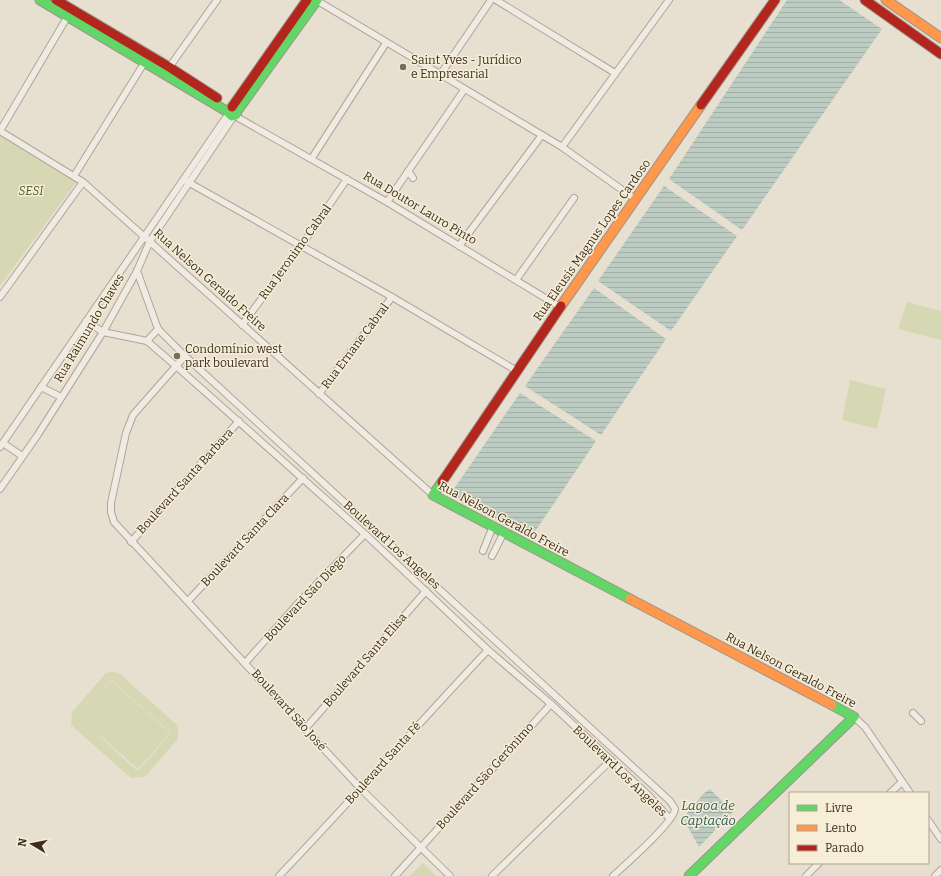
<svg xmlns="http://www.w3.org/2000/svg" width="941" height="876" viewBox="0 0 941 876" font-family="Bitter,serif">
	<style>
		.green { fill: #d6d7b3; fill-rule: evenodd }
		.water { fill: url(#water-rules) }
		.lines { fill: none; stroke-linecap: round; stroke-linejoin: round }
		.street-casing { stroke: #ada599; stroke-width: 8 }
		.fast-casing { stroke: #9c958a; stroke-width: 11 }
		.slow-casing { stroke: #9c958a; stroke-width: 11 }
		.jam-casing { stroke: #9c958a; stroke-width: 11 }
		.street { stroke: #efebe3; stroke-width: 6 }
		.fast { stroke: #63d668; stroke-width: 9 }
		.slow { stroke: #ff974d; stroke-width: 9 }
		.jam { stroke: #b3261e; stroke-width: 9 }
		.poi-dot { fill: #786c5e; stroke: #f7eed8; stroke-width: 1.5 }
		.labels { text-anchor: middle; stroke-width: 3; stroke-linejoin: round; paint-order: stroke }
		.poi-label { font-size: 12px; fill: #3d2e20; stroke: #f7eed8; text-anchor: start }
		.park-label { font-size: 12px; font-style: italic; fill: #4d5a26; stroke: #f7eed8 }
		.street-label { font-size: 12px; fill: #3d2e20; stroke: #f7eed8 }
		.water-label { font-size: 13px; font-style: italic; fill: #2f5d5a; stroke: #f7eed8 }
	</style>
	<defs>
		<pattern id="water-rules" width="6" height="5" patternUnits="userSpaceOnUse"><rect width="6" height="5" fill="#bcccc2"/><path d="M0 2.5h6" fill="none" stroke="#a2b0a6"/></pattern>
	</defs>
	<rect width="100%" height="100%" fill="#e7e0d1"/>
	<g class="green">
		<path d="M 0,135 L 77,181 L 0,286 Z"/>
		<path d="M 907,302 L 941,311 L 941,340 L 898,329 Z"/>
		<path d="M 850,380 L 886,389 L 877,429 L 842,420 Z"/>
		<path d="M 112,672 L 119,673 L 178,726 L 178,739 L 145,777 L 131,778 L 71,725 L 72,712 L 106,673 ZM 111,681 L 113,681 L 170,732 L 170,734 L 139,770 L 136,770 L 80,718 Z"/>
		<path d="M 112,681 L 170,733 L 138,769 L 80,718 Z"/>
		<path d="M 423,863 L 436,876 L 410,876 Z"/>
	</g>
	<g class="water">
		<path d="M 787,0 L 839,0 L 882,29 L 742,230 L 669,179 Z"/>
		<path d="M 664,186 L 737,236 L 671,331 L 598,281 Z"/>
		<path d="M 594,288 L 666,339 L 601,435 L 525,386 Z"/>
		<path d="M 520,393 L 596,441 L 532,536 L 449,496 Z"/>
		<path d="M 710,789 L 733,812 L 699,847 L 683,818 L 703,794 Z"/>
	</g>
	<g class="lines">
		<g class="street-casing">
			<g id="street">
				<path d="M 316,0 L 562,147 L 635,199"/>
				<path d="M 496,0 L 615,73"/>
				<path d="M 168,69 L 217,0"/>
				<path d="M 440,75 L 491,0"/>
				<path d="M 235,116 L 387,202 L 560,307"/>
				<path d="M 0,131 L 83,182 L 433,495"/>
				<path d="M 0,131 L 69,14"/>
				<path d="M 562,147 L 669,0"/>
				<path d="M 312,158 L 386,43"/>
				<path d="M 408,171 L 413,178"/>
				<path d="M 74,176 L 146,60"/>
				<path d="M 186,181 L 392,297 L 517,371"/>
				<path d="M 387,202 L 464,90"/>
				<path d="M 459,246 L 542,135"/>
				<path d="M 137,271 L 158,329 L 185,356 L 670,801 L 675,809 C 674,822 625,865 613,876"/>
				<path d="M 516,280 L 574,198"/>
				<path d="M 0,297 L 83,182"/>
				<path d="M 86,321 L 103,332 L 147,341 L 176,366 L 365,534 L 488,650 L 551,704 L 648,795 L 670,819"/>
				<path d="M 242,325 L 301,246 L 347,179"/>
				<path d="M 147,341 L 158,329"/>
				<path d="M 185,356 L 133,415 L 126,433 L 111,503 L 111,512 L 114,522 L 361,789 L 450,876"/>
				<path d="M 41,387 L 61,397"/>
				<path d="M 319,394 L 392,297"/>
				<path d="M 3,443 L 22,456"/>
				<path d="M 0,447 L 229,113"/>
				<path d="M 0,489 L 37,436 L 103,332 L 137,271 L 150,241 L 234,116"/>
				<path d="M 131,542 L 239,421"/>
				<path d="M 483,551 L 493,526"/>
				<path d="M 492,556 L 504,532"/>
				<path d="M 188,601 L 303,478"/>
				<path d="M 246,662 L 302,599 L 365,534"/>
				<path d="M 913,713 L 921,721"/>
				<path d="M 854,717 L 865,727 L 910,793"/>
				<path d="M 305,729 L 426,591"/>
				<path d="M 890,793 L 902,782"/>
				<path d="M 928,820 L 941,839"/>
				<path d="M 279,876 C 350,802 417,725 488,650"/>
				<path d="M 395,876 L 551,704"/>
				<path d="M 492,876 L 611,760"/>
				<path d="M 806,876 L 819,863"/>
				<path d="M 935,876 L 941,870"/>
			</g>
		</g>
		<g class="fast-casing">
			<g id="fast">
				<path d="M 40,0 L 228,112"/>
				<path d="M 237,111 L 232,107 L 228,112 L 232,116 L 236,115 L 237,111 L 317,0"/>
				<path d="M 442,482 L 433,495 L 630,599"/>
				<path d="M 689,876 L 854,717 L 832,705"/>
			</g>
		</g>
		<g class="slow-casing">
			<g id="slow">
				<path d="M 886,0 L 941,38"/>
				<path d="M 561,306 L 701,105"/>
				<path d="M 630,599 L 832,705"/>
			</g>
		</g>
		<g class="jam-casing">
			<g id="jam">
				<path d="M 56,0 L 169,67 L 217,98"/>
				<path d="M 865,0 L 941,54"/>
				<path d="M 701,105 L 775,0"/>
				<path d="M 232,107 L 307,0"/>
				<path d="M 442,482 L 561,306"/>
			</g>
		</g>
		<use href="#street" class="street"/>
		<use href="#fast" class="fast"/>
		<use href="#slow" class="slow"/>
		<use href="#jam" class="jam"/>
	</g>
	<g class="poi-dot">
		<circle cx="403" cy="67" r="4"/>
		<circle cx="177" cy="356" r="4"/>
	</g>
	<g class="labels">
		<g class="poi-label">
			<text x="411" y="64">Saint Yves - Jurídico<tspan x="411" dy="14">e Empresarial</tspan></text>
			<text x="185" y="353">Condomínio west<tspan x="185" dy="14">park boulevard</tspan></text>
		</g>
		<g class="park-label">
			<text x="31" y="195">SESI</text>
		</g>
		<g class="street-label">
			<text transform="translate(420 208) rotate(31)" y="4">Rua Doutor Lauro Pinto</text>
			<text transform="translate(592 240) rotate(-55)" y="4">Rua Eleusis Magnus Lopes Cardoso</text>
			<text transform="translate(295 252) rotate(-54)" y="4">Rua Jeronimo Cabral</text>
			<text transform="translate(210 280) rotate(42)" y="4">Rua Nelson Geraldo Freire</text>
			<text transform="translate(89 328) rotate(-59)" y="4">Rua Raimundo Chaves</text>
			<text transform="translate(355 346) rotate(-53)" y="4">Rua Ernane Cabral</text>
			<text transform="translate(185 481) rotate(-48)" y="4">Boulevard Santa Barbara</text>
			<text transform="translate(504 519) rotate(28)" y="4">Rua Nelson Geraldo Freire</text>
			<text transform="translate(245 540) rotate(-47)" y="4">Boulevard Santa Clara</text>
			<text transform="translate(392 545) rotate(42)" y="4">Boulevard Los Angeles</text>
			<text transform="translate(305 598) rotate(-47)" y="4">Boulevard São Diego</text>
			<text transform="translate(365 660) rotate(-49)" y="4">Boulevard Santa Elisa</text>
			<text transform="translate(791 670) rotate(28)" y="4">Rua Nelson Geraldo Freire</text>
			<text transform="translate(289 710) rotate(48)" y="4">Boulevard São José</text>
			<text transform="translate(383 763) rotate(-48)" y="4">Boulevard Santa Fé</text>
			<text transform="translate(620 771) rotate(44)" y="4">Boulevard Los Angeles</text>
			<text transform="translate(485 776) rotate(-48)" y="4">Boulevard São Gerônimo</text>
		</g>
		<g class="water-label">
			<text x="708" y="810">Lagoa de<tspan x="708" dy="15">Captação</tspan></text>
		</g>
	</g>
	<rect x="789" y="792" width="140" height="72" fill="#f7eed8" stroke="#ada18e"/>
	<rect x="797" y="805" width="20" height="6" fill="#63d668" stroke="#ada18e"/>
	<text x="825" y="812" font-size="12" fill="#3d2e20">Livre</text>
	<rect x="797" y="825" width="20" height="6" fill="#ff974d" stroke="#ada18e"/>
	<text x="825" y="832" font-size="12" fill="#3d2e20">Lento</text>
	<rect x="797" y="845" width="20" height="6" fill="#b3261e" stroke="#ada18e"/>
	<text x="825" y="852" font-size="12" fill="#3d2e20">Parado</text>
	<g transform="translate(32 844) rotate(280)" stroke="#f7eed8" stroke-width="3" paint-order="stroke">
	<path d="M0-3L7 15L0 10L-7 15Z" fill="#3d2e20"/>
	<text y="-6" font-size="11" font-weight="bold" text-anchor="middle" fill="#3d2e20">N</text>
	</g>
</svg>
